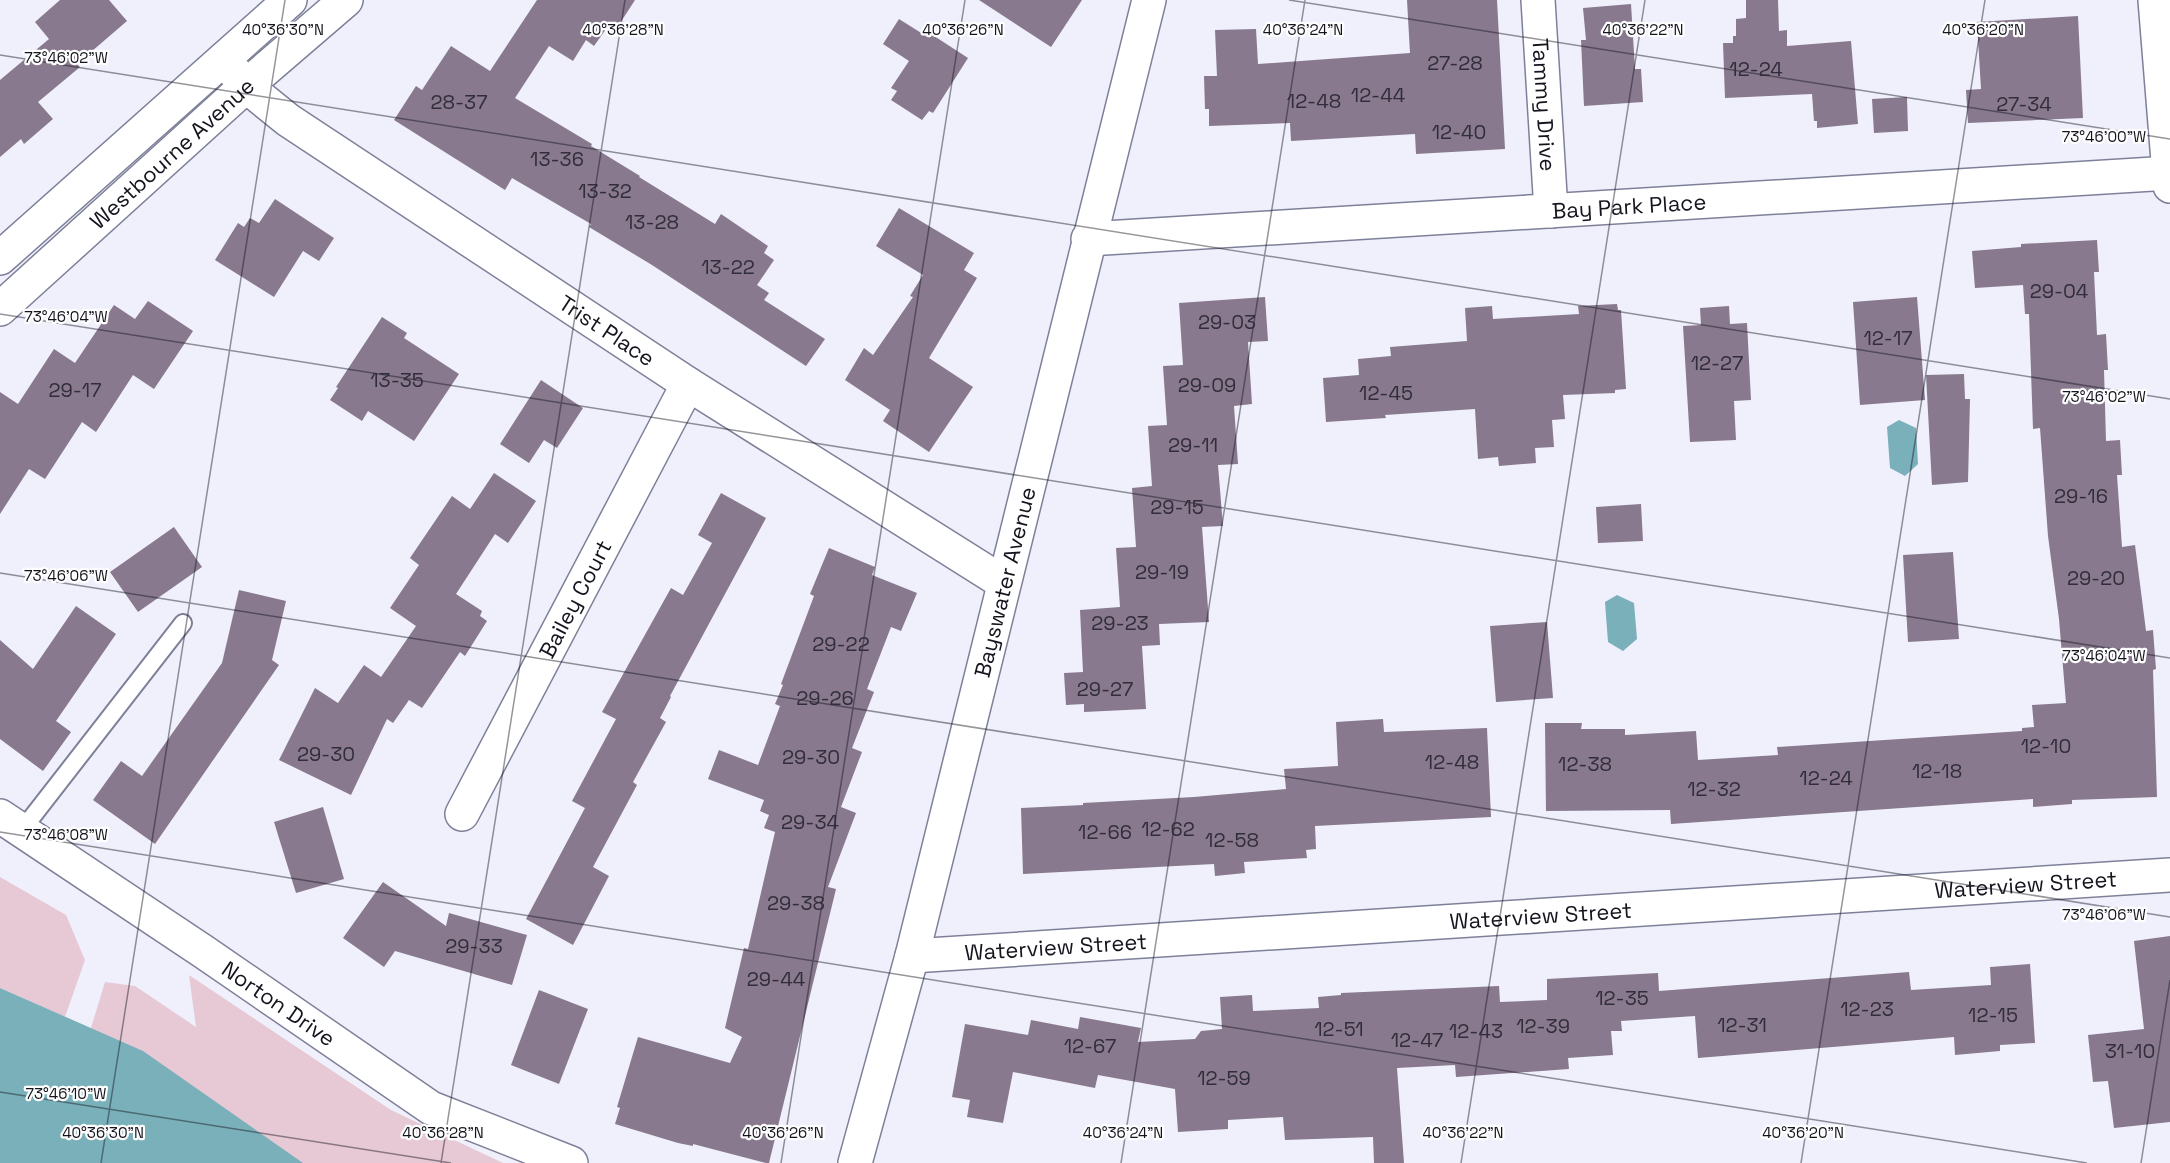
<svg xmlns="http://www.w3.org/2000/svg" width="2170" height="1163" viewBox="0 0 2170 1163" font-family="'Space Grotesk',sans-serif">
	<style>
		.green { fill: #e7c9d5 }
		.water { fill: #7ab0ba }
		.building { fill: #88798e }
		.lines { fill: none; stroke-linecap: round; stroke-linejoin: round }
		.service-casing { stroke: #7e8099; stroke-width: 20 }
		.minor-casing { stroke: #7e8099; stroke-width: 36 }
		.service { stroke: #fff; stroke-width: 16 }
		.minor { stroke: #fff; stroke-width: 33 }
		.ticks { fill: none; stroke: #14141e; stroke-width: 1.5; stroke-opacity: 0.45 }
		.labels { text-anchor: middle; stroke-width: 4.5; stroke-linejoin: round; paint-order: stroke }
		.number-label { font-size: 20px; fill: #312d3a }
		.street-label { font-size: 22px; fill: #14141e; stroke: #fefefe }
		.ticks-label { font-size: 15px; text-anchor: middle; fill: #14141e; stroke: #fefefe; stroke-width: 4.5; stroke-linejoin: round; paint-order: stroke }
	</style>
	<rect width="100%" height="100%" fill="#eff0fb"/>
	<g class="green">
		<path d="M 0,877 L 66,915 L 85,960 L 65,1017 L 0,988 Z"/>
		<path d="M 189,975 L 391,1110 L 503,1163 L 290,1163 L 91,1028 L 105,982 L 135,986 L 196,1027 Z"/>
	</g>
	<g class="water">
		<path d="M 1899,420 L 1916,428 L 1918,464 L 1905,476 L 1890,468 L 1887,427 Z"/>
		<path d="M 1617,595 L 1634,603 L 1637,639 L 1623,651 L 1608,642 L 1605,602 Z"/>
		<path d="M 0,988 L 143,1051 L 303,1163 L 0,1163 Z"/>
	</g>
	<g class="building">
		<path d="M 60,0 L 109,0 L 127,21 L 77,64 L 80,67 L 38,102 L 53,119 L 24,144 L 21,139 L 0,157 L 0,80 L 49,39 L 35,22 Z"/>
		<path d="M 537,0 L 635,0 L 613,34 L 606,29 L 594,46 L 586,40 L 573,61 L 549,46 L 515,98 L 592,144 L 591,146 L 640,176 L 639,177 L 715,224 L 721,214 L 768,246 L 764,253 L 774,260 L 757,285 L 769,293 L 764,300 L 825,339 L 806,366 L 652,265 L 589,227 L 591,224 L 512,178 L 505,190 L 394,120 L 416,86 L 422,90 L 451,46 L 490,71 Z"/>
		<path d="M 979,0 L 1082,0 L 1051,47 Z"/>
		<path d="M 1407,0 L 1497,0 L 1505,149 L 1416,154 L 1415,134 L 1291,141 L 1290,123 L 1209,126 L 1209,109 L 1205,109 L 1204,76 L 1217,76 L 1215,30 L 1256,29 L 1258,64 L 1410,53 Z"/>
		<path d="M 1746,0 L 1778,0 L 1779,31 L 1787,30 L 1787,46 L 1851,41 L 1858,124 L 1817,128 L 1817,121 L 1814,121 L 1812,94 L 1725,98 L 1723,43 L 1733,43 L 1733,36 L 1736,36 L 1736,19 L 1746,18 Z"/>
		<path d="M 1631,4 L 1635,69 L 1641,69 L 1643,102 L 1584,106 L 1581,40 L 1586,40 L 1583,8 Z"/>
		<path d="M 2078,16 L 2083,118 L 1968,123 L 1966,90 L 1981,89 L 1977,22 Z"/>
		<path d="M 899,19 L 926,36 L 928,32 L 968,58 L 933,113 L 929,111 L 922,120 L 891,100 L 897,91 L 891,88 L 909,61 L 883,44 Z"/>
		<path d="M 1907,97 L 1908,131 L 1874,133 L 1872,99 Z"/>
		<path d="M 275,199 L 334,238 L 319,261 L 303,251 L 274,297 L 215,260 L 238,223 L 244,227 L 250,218 L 259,223 Z"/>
		<path d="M 899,208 L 974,253 L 964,270 L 977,278 L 929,358 L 973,387 L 929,452 L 883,421 L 890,410 L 845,380 L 864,348 L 873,355 L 913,297 L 910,296 L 923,275 L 876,246 Z"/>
		<path d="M 2097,240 L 2099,272 L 2094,272 L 2097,335 L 2106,334 L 2108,370 L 2104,370 L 2106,441 L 2120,440 L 2122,475 L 2117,475 L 2122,547 L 2135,545 L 2146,631 L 2153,630 L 2156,669 L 2153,670 L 2157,797 L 2072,800 L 2072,804 L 2033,807 L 2033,799 L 1671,824 L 1670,810 L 1546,811 L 1545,723 L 1582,723 L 1581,729 L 1625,729 L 1625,735 L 1696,731 L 1698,760 L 1778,755 L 1777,747 L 2022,731 L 2022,728 L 2034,727 L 2032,705 L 2066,703 L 2059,619 L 2048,536 L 2040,428 L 2033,429 L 2029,314 L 2025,314 L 2023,285 L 1975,288 L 1972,251 L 2021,247 L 2021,244 Z"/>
		<path d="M 1265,297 L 1268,341 L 1248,342 L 1252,404 L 1234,406 L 1238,464 L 1218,465 L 1223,526 L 1202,527 L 1209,622 L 1159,624 L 1160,645 L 1142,646 L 1146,709 L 1084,712 L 1084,704 L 1066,705 L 1064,673 L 1083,672 L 1080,610 L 1120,607 L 1116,548 L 1136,547 L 1132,488 L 1152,486 L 1148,426 L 1167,425 L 1163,366 L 1183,365 L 1179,303 Z"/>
		<path d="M 1917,297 L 1925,400 L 1860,405 L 1853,302 Z"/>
		<path d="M 148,301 L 193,331 L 154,389 L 133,375 L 96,432 L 82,422 L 45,479 L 29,469 L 0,514 L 0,392 L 18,404 L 54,349 L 75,363 L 114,305 L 135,319 Z"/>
		<path d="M 1617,304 L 1618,310 L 1621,310 L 1626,389 L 1615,390 L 1615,393 L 1563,395 L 1565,419 L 1552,420 L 1554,447 L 1535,448 L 1536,463 L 1499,466 L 1498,457 L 1478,459 L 1475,409 L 1385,415 L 1386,418 L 1326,422 L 1323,378 L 1359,375 L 1358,359 L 1391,356 L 1390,347 L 1467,341 L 1465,308 L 1492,306 L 1493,319 L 1579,314 L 1578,306 Z"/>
		<path d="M 1729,306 L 1730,324 L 1747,323 L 1751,400 L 1734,401 L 1736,440 L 1690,442 L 1683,326 L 1701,325 L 1700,308 Z"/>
		<path d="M 382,317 L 407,333 L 404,338 L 459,374 L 414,441 L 368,411 L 362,421 L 330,400 L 338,388 L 336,387 Z"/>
		<path d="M 1964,374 L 1965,399 L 1970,399 L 1968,482 L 1932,485 L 1926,375 Z"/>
		<path d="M 541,380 L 583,408 L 557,448 L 544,440 L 529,463 L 500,444 Z"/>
		<path d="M 494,473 L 536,501 L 508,543 L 495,534 L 456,594 L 482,611 L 480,616 L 487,621 L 465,656 L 460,652 L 422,708 L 409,700 L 393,723 L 387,719 L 351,795 L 279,760 L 315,688 L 338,703 L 364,665 L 381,677 L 416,626 L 390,608 L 419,565 L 410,558 L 452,496 L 470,509 Z"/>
		<path d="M 721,493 L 766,518 L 670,696 L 671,697 L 660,718 L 666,722 L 633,782 L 637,785 L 593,867 L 609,876 L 573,945 L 526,919 L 585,808 L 572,801 L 616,719 L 602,712 L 671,588 L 683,595 L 712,543 L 698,535 Z"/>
		<path d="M 1641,504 L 1643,541 L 1598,543 L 1596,507 Z"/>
		<path d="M 174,527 L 202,567 L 138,612 L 110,572 Z"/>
		<path d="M 829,548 L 875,567 L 872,575 L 917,593 L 901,631 L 891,627 L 867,689 L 874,692 L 852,748 L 862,752 L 841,807 L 856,813 L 828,887 L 836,889 L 769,1163 L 766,1163 L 693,1144 L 693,1146 L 678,1143 L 615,1124 L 620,1108 L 617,1107 L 638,1037 L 730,1063 L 742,1037 L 725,1028 L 744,948 L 748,949 L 775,832 L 764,828 L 769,815 L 760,811 L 764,800 L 708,779 L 719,750 L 758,765 L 780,706 L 775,704 L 783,685 L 781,684 L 814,596 L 810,594 Z"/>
		<path d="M 1953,552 L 1959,639 L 1908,642 L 1903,555 Z"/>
		<path d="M 239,590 L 286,601 L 272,660 L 279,665 L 155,844 L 93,800 L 121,761 L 142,776 L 222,663 Z"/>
		<path d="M 76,606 L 116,634 L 56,721 L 71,732 L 43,771 L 0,739 L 0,640 L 33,669 Z"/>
		<path d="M 1547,622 L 1553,698 L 1496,702 L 1490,626 Z"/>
		<path d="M 1383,719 L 1384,732 L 1487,728 L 1491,817 L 1315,826 L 1316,849 L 1306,850 L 1307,858 L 1244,862 L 1245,873 L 1215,876 L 1214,864 L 1023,874 L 1021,808 L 1083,805 L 1083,803 L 1194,797 L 1286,789 L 1284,769 L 1338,766 L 1336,722 Z"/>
		<path d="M 323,807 L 344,879 L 296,893 L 274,822 Z"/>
		<path d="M 383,882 L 446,926 L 449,913 L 527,935 L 512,985 L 395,951 L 384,967 L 343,938 Z"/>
		<path d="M 2170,936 L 2170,1122 L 2114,1128 L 2108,1081 L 2093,1082 L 2088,1035 L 2144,1029 L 2134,941 Z"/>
		<path d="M 2030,964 L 2035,1043 L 2000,1045 L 2000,1051 L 1955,1055 L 1954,1037 L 1698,1058 L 1695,1016 L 1621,1021 L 1622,1031 L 1611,1031 L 1613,1055 L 1568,1058 L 1569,1069 L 1456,1077 L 1455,1065 L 1397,1068 L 1404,1163 L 1374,1163 L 1373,1137 L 1285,1140 L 1283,1117 L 1228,1120 L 1228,1129 L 1178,1132 L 1175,1089 L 1098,1075 L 1095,1088 L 1013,1072 L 1003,1123 L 967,1117 L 970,1100 L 952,1097 L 965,1024 L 1028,1035 L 1031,1020 L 1078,1029 L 1080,1017 L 1141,1028 L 1138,1042 L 1195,1039 L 1201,1031 L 1222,1029 L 1220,997 L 1252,995 L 1253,1011 L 1319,1008 L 1318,997 L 1341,995 L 1341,993 L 1499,986 L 1500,1002 L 1547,1000 L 1547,979 L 1658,973 L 1659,991 L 1909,972 L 1911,990 L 1991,985 L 1990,967 Z"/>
		<path d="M 539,990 L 588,1009 L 559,1084 L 511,1065 Z"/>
	</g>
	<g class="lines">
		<g class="service-casing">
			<path id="service" d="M 22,830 L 183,623"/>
		</g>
		<g class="minor-casing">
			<g id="minor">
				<path id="s1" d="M 1538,0 L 1551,211"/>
				<path d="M 2155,0 L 2170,186"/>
				<path id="s2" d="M 224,59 L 246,86 L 288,120 L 688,384 L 1004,583"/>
				<path id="s3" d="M 1088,239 L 2170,173"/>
				<path d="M 0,258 L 290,0"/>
				<path id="s4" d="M 0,309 L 246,86 L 346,0"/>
				<path id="s5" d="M 462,814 L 688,384"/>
				<path id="s6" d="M 0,816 L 204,952 L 431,1108 L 571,1163"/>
				<path id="s7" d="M 912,956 L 2170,875"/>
				<path id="s8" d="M 855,1163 L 912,956 L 1149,0"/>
			</g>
		</g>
		<use href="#service" class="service"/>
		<use href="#minor" class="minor"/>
	</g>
	<path class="ticks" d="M 1289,0 L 2170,139M 0,55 L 2170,399M 0,314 L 2170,658M 0,573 L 2170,917M 0,832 L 2087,1163M 0,1092 L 451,1163M 101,1163 L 285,0M 441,1163 L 625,0M 781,1163 L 965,0M 1121,1163 L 1305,0M 1461,1163 L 1645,0M 1801,1163 L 1985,0M 2141,1163 L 2170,980"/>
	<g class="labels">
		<g class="number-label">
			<text x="1455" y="70">27-28</text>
			<text x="1756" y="76">12-24</text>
			<text x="1378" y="102">12-44</text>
			<text x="1314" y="108">12-48</text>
			<text x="459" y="109">28-37</text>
			<text x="2024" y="111">27-34</text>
			<text x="1459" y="139">12-40</text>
			<text x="557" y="166">13-36</text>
			<text x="605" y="198">13-32</text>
			<text x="652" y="229">13-28</text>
			<text x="728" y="274">13-22</text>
			<text x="2059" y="298">29-04</text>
			<text x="1227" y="329">29-03</text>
			<text x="1888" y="345">12-17</text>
			<text x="1717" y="370">12-27</text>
			<text x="397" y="387">13-35</text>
			<text x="1207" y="392">29-09</text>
			<text x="75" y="397">29-17</text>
			<text x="1386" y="400">12-45</text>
			<text x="1193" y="452">29-11</text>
			<text x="2081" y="503">29-16</text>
			<text x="1177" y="514">29-15</text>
			<text x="1162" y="579">29-19</text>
			<text x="2096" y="585">29-20</text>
			<text x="1120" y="630">29-23</text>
			<text x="841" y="651">29-22</text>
			<text x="1105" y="696">29-27</text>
			<text x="825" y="705">29-26</text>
			<text x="2046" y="753">12-10</text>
			<text x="326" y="761">29-30</text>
			<text x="811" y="764">29-30</text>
			<text x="1452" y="769">12-48</text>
			<text x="1585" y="771">12-38</text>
			<text x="1937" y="778">12-18</text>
			<text x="1826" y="785">12-24</text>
			<text x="1714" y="796">12-32</text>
			<text x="810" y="829">29-34</text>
			<text x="1168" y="836">12-62</text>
			<text x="1105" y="839">12-66</text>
			<text x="1232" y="847">12-58</text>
			<text x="796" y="910">29-38</text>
			<text x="474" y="953">29-33</text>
			<text x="776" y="986">29-44</text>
			<text x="1622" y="1005">12-35</text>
			<text x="1867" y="1016">12-23</text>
			<text x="1993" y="1022">12-15</text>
			<text x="1742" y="1032">12-31</text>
			<text x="1543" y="1033">12-39</text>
			<text x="1339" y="1036">12-51</text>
			<text x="1476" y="1038">12-43</text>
			<text x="1417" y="1047">12-47</text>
			<text x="1090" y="1053">12-67</text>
			<text x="2130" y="1058">31-10</text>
			<text x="1224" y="1085">12-59</text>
		</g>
		<g class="street-label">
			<text dy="8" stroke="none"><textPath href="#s1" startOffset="105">Tammy Drive</textPath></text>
			<text dy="8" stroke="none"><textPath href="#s4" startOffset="232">Westbourne Avenue</textPath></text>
			<text dy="8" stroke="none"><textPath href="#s3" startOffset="542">Bay Park Place</textPath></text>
			<text dy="8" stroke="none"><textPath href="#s2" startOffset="471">Trist Place</textPath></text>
			<text dy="8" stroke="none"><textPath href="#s8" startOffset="600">Bayswater Avenue</textPath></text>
			<text dy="8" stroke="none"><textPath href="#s5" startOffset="243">Bailey Court</textPath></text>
			<text dy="8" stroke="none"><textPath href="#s7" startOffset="1116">Waterview Street</textPath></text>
			<text dy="8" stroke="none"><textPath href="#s7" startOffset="630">Waterview Street</textPath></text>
			<text dy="8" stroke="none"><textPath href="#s7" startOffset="144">Waterview Street</textPath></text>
			<text dy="8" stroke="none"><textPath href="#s6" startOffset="336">Norton Drive</textPath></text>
		</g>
	</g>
	<g class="ticks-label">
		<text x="283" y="35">40°36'30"N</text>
		<text x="623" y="35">40°36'28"N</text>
		<text x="963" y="35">40°36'26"N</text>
		<text x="1303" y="35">40°36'24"N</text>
		<text x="1643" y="35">40°36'22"N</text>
		<text x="1983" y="35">40°36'20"N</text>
		<text x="66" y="63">73°46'02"W</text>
		<text x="2104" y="142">73°46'00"W</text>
		<text x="66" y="322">73°46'04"W</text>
		<text x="2104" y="402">73°46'02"W</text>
		<text x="66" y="581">73°46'06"W</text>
		<text x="2104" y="661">73°46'04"W</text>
		<text x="66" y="840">73°46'08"W</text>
		<text x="2104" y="920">73°46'06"W</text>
		<text x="66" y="1099">73°46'10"W</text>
		<text x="103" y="1138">40°36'30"N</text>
		<text x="443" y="1138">40°36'28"N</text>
		<text x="783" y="1138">40°36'26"N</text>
		<text x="1123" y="1138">40°36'24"N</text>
		<text x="1463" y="1138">40°36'22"N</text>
		<text x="1803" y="1138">40°36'20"N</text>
	</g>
</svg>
